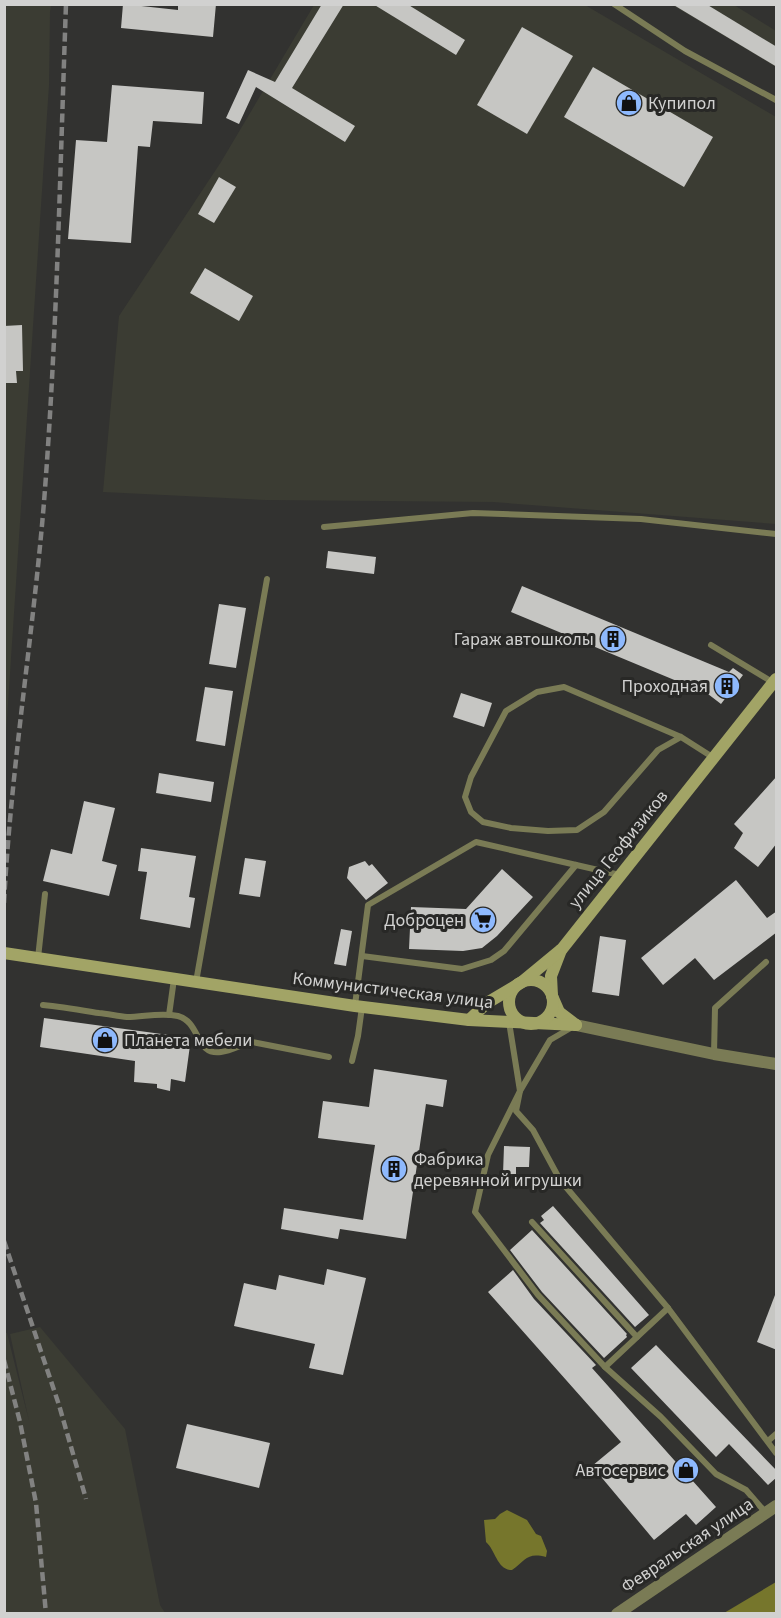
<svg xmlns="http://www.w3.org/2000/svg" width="781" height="1618" viewBox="0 0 781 1618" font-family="'Source Sans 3',sans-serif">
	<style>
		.built { fill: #3b3c33 }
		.water { fill: #76762c }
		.building { fill: #c6c6c3 }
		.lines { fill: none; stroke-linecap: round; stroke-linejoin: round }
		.service { stroke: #7a7b55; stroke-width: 6 }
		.tertiary { stroke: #7a7b55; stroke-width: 12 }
		.secondary { stroke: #a2a466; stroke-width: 12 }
		.rail { stroke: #828281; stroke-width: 4.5; stroke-dasharray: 9 4.5; stroke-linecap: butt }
		.labels { text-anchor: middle; stroke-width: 6; stroke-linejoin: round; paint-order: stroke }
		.poi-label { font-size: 18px; fill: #d1d1d0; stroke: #282826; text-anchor: end }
		.street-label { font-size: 18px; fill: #d1d1d0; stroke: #282826 }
	</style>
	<rect width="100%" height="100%" fill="#323230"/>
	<g class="built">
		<path d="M 5,5 L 51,5 L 50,12 L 49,85 L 5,749 Z"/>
		<path d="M 314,5 L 585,5 L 776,117 L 776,524 L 493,502 L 266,500 L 103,492 L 119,316 L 221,162 Z"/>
		<path d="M 672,5 L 734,5 L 776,31 L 776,67 Z"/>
		<path d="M 40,1327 L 125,1429 L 160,1605 L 165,1613 L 5,1613 L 5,1333 L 7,1333 L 29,1421 L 10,1334 Z"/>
	</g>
	<g class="water">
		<path d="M 507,1510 L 527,1520 L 536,1534 L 541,1536 L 547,1551 L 546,1557 C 527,1552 526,1560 512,1570 C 497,1570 496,1551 486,1542 L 484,1520 L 495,1519 L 500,1514 Z"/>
		<path d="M 776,1582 L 776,1613 L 724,1613 Z"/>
	</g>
	<g class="building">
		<path d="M 123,4 L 178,10 L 178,4 L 216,4 L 213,37 L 121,28 Z"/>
		<path d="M 322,4 L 344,4 L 292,88 L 355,126 L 345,142 L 256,87 L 239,124 L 226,118 L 248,70 L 275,82 Z"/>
		<path d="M 373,4 L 407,4 L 465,40 L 456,55 Z"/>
		<path d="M 672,4 L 706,4 L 777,47 L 777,67 Z"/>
		<path d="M 522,27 L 573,56 L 527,134 L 477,105 Z"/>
		<path d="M 593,67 L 713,137 L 684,187 L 564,117 Z"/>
		<path d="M 112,85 L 204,92 L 202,124 L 153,121 L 150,147 L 138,146 L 131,243 L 68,239 L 76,140 L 107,142 Z"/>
		<path d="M 219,177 L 236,187 L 214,223 L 198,214 Z"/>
		<path d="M 205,268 L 253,296 L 239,321 L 190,293 Z"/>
		<path d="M 22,325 L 23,371 L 16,371 L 17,383 L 4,383 L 4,326 Z"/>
		<path d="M 328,551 L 376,557 L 374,574 L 326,568 Z"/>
		<path d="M 522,586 L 729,672 L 733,668 L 743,675 L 721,704 L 708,694 L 511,612 Z"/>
		<path d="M 219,604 L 246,608 L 236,668 L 209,664 Z"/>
		<path d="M 205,687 L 233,691 L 225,746 L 196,741 Z"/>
		<path d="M 461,693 L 492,703 L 484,727 L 453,717 Z"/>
		<path d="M 159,773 L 214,782 L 211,802 L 156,793 Z"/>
		<path d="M 777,776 L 777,843 L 758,867 L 734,848 L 743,833 L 734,824 Z"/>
		<path d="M 84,801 L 115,808 L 102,861 L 117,865 L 109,896 L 43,881 L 51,849 L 72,854 Z"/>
		<path d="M 141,848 L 196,856 L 189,897 L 195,898 L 190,928 L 140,919 L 147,872 L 138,871 Z"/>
		<path d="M 245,858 L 266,861 L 260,897 L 239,894 Z"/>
		<path d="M 365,861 L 369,866 L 372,864 L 388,883 L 366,900 L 347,878 L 349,867 Z"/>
		<path d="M 502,869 L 533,897 L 497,936 L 482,948 L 463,951 L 409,949 L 411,907 L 466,909 Z"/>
		<path d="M 736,880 L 767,918 L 777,911 L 777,932 L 714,980 L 695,958 L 663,985 L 641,958 Z"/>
		<path d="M 341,929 L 352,931 L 346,966 L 334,964 Z"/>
		<path d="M 600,936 L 626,940 L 619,996 L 592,992 Z"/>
		<path d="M 44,1018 L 191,1038 L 185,1082 L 171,1079 L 170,1091 L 157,1088 L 157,1084 L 134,1082 L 135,1061 L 40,1047 Z"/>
		<path d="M 374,1069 L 447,1080 L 443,1107 L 426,1104 L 406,1239 L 340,1229 L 338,1239 L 281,1229 L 284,1208 L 363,1220 L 375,1145 L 318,1138 L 323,1101 L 369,1107 Z"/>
		<path d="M 504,1146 L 530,1147 L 529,1167 L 516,1167 L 516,1174 L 503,1174 Z"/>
		<path d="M 553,1206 L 649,1315 L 635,1327 L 540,1223 L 544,1220 L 541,1216 Z"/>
		<path d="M 532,1230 L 627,1334 L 626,1335 L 627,1337 L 604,1358 L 542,1292 L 510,1250 Z"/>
		<path d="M 327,1269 L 366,1278 L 343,1375 L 309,1368 L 315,1344 L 234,1326 L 244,1283 L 276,1290 L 279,1275 L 324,1285 Z"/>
		<path d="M 513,1270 L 534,1299 L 596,1365 L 592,1368 L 716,1507 L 696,1525 L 686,1514 L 654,1540 L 592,1466 L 621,1442 L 488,1292 Z"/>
		<path d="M 775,1295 L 777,1295 L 777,1350 L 757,1342 Z"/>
		<path d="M 656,1345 L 777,1471 L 777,1477 L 768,1485 L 729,1444 L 716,1457 L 631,1368 Z"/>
		<path d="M 187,1424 L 270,1443 L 259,1488 L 176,1468 Z"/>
	</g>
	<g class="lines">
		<g class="service">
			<path d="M 614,4 L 685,51 L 776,100"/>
			<path d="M 324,527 L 473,513 L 641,519 L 776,534"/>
			<path d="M 711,645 L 774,683"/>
			<path d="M 681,737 L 658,750 L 604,812 L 577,830 L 548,831 L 511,828 L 483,822 L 471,812 L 465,797 L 471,777 L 506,711 L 537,692 L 564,687 L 681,737 L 714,758"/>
			<path d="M 362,956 L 462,969 L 491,960 L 504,951 L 576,865"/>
			<path d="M 38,958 L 45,894"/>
			<path d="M 196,982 L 267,579"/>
			<path d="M 43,1005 C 62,1007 80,1010 99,1013 C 108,1014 118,1016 127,1017 C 144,1017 160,1012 178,1016 C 201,1022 195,1056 221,1052 C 232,1051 242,1044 252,1042 L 329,1057"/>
			<path d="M 355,1005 L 368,905 L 476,842 L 620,875"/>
			<path d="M 169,1015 L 174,979"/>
			<path d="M 509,1022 L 520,1091 L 516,1111 L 533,1130 L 560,1180 L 668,1308 L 776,1453"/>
			<path d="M 574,1026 L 550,1040 L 520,1091 L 488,1155 L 475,1212 L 538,1295 L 605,1367 L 661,1417 L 716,1474 L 746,1490 L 766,1513"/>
			<path d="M 714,1054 L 715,1008 L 766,962"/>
			<path d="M 352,1061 L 358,1036 L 362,1007"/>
			<path d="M 532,1222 L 637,1337"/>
			<path d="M 605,1367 L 668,1308"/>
			<path d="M 768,1441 L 776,1434"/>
		</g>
		<g class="tertiary">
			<path d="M 576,1025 L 714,1054 L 776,1064"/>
			<path d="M 617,1614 L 776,1506"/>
		</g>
		<g class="secondary">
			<path d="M 561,950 L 551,976 L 552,996 L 559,1012 L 576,1025"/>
			<path d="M 4,953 L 355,1006 L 469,1020 L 576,1025"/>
			<circle cx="531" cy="1002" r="22"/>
			<path d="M 469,1020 L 487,1003 L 522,982 L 562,949 L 776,679"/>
		</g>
		<g class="rail">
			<path d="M 4,903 C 11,768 33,636 44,502 C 57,336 60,170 66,4"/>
			<path d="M 4,1241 L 59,1405 L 86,1499"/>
			<path d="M 4,1360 L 20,1422 L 36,1503 L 46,1614"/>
		</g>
	</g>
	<defs>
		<g id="shop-disc" transform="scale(1.35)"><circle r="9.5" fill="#8eb9fd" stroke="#282826"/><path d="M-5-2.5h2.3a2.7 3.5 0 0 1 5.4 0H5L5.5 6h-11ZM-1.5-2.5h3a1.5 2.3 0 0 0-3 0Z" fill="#111"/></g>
		<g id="building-disc" transform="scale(1.35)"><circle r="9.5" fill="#8eb9fd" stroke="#282826"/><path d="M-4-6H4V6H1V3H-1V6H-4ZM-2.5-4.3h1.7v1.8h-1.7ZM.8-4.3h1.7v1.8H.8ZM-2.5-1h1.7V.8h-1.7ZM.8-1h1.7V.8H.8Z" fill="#111"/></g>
		<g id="supermarket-disc" transform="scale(1.35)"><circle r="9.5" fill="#8eb9fd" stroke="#282826"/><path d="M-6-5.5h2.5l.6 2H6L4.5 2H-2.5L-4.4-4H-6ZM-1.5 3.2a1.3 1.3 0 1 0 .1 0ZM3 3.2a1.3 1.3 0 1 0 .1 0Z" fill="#111"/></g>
	</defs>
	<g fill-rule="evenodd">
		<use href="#shop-disc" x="629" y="103"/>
		<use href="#building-disc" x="613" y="639"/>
		<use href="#building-disc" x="727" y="686"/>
		<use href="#supermarket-disc" x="483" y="920"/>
		<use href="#shop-disc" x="105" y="1040"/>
		<use href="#building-disc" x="394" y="1169"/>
		<use href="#shop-disc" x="686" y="1470"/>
	</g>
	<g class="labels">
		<g class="poi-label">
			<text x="648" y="109" text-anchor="start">Купипол</text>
			<text x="594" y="645">Гараж автошколы</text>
			<text x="708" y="692">Проходная</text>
			<text x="464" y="926">Доброцен</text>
			<text x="124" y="1046" text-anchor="start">Планета мебели</text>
			<text x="414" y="1165" text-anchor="start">Фабрика<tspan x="414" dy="21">деревянной игрушки</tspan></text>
			<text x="666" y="1476">Автосервис</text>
		</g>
		<g class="street-label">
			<text transform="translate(618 849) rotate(-51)" y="6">улица Геофизиков</text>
			<text transform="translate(393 990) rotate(7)" y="6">Коммунистическая улица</text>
			<text transform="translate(687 1545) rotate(-34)" y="6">Февральская улица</text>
		</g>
	</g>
	<rect width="781" height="1618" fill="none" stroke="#d1d1d0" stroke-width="12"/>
</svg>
